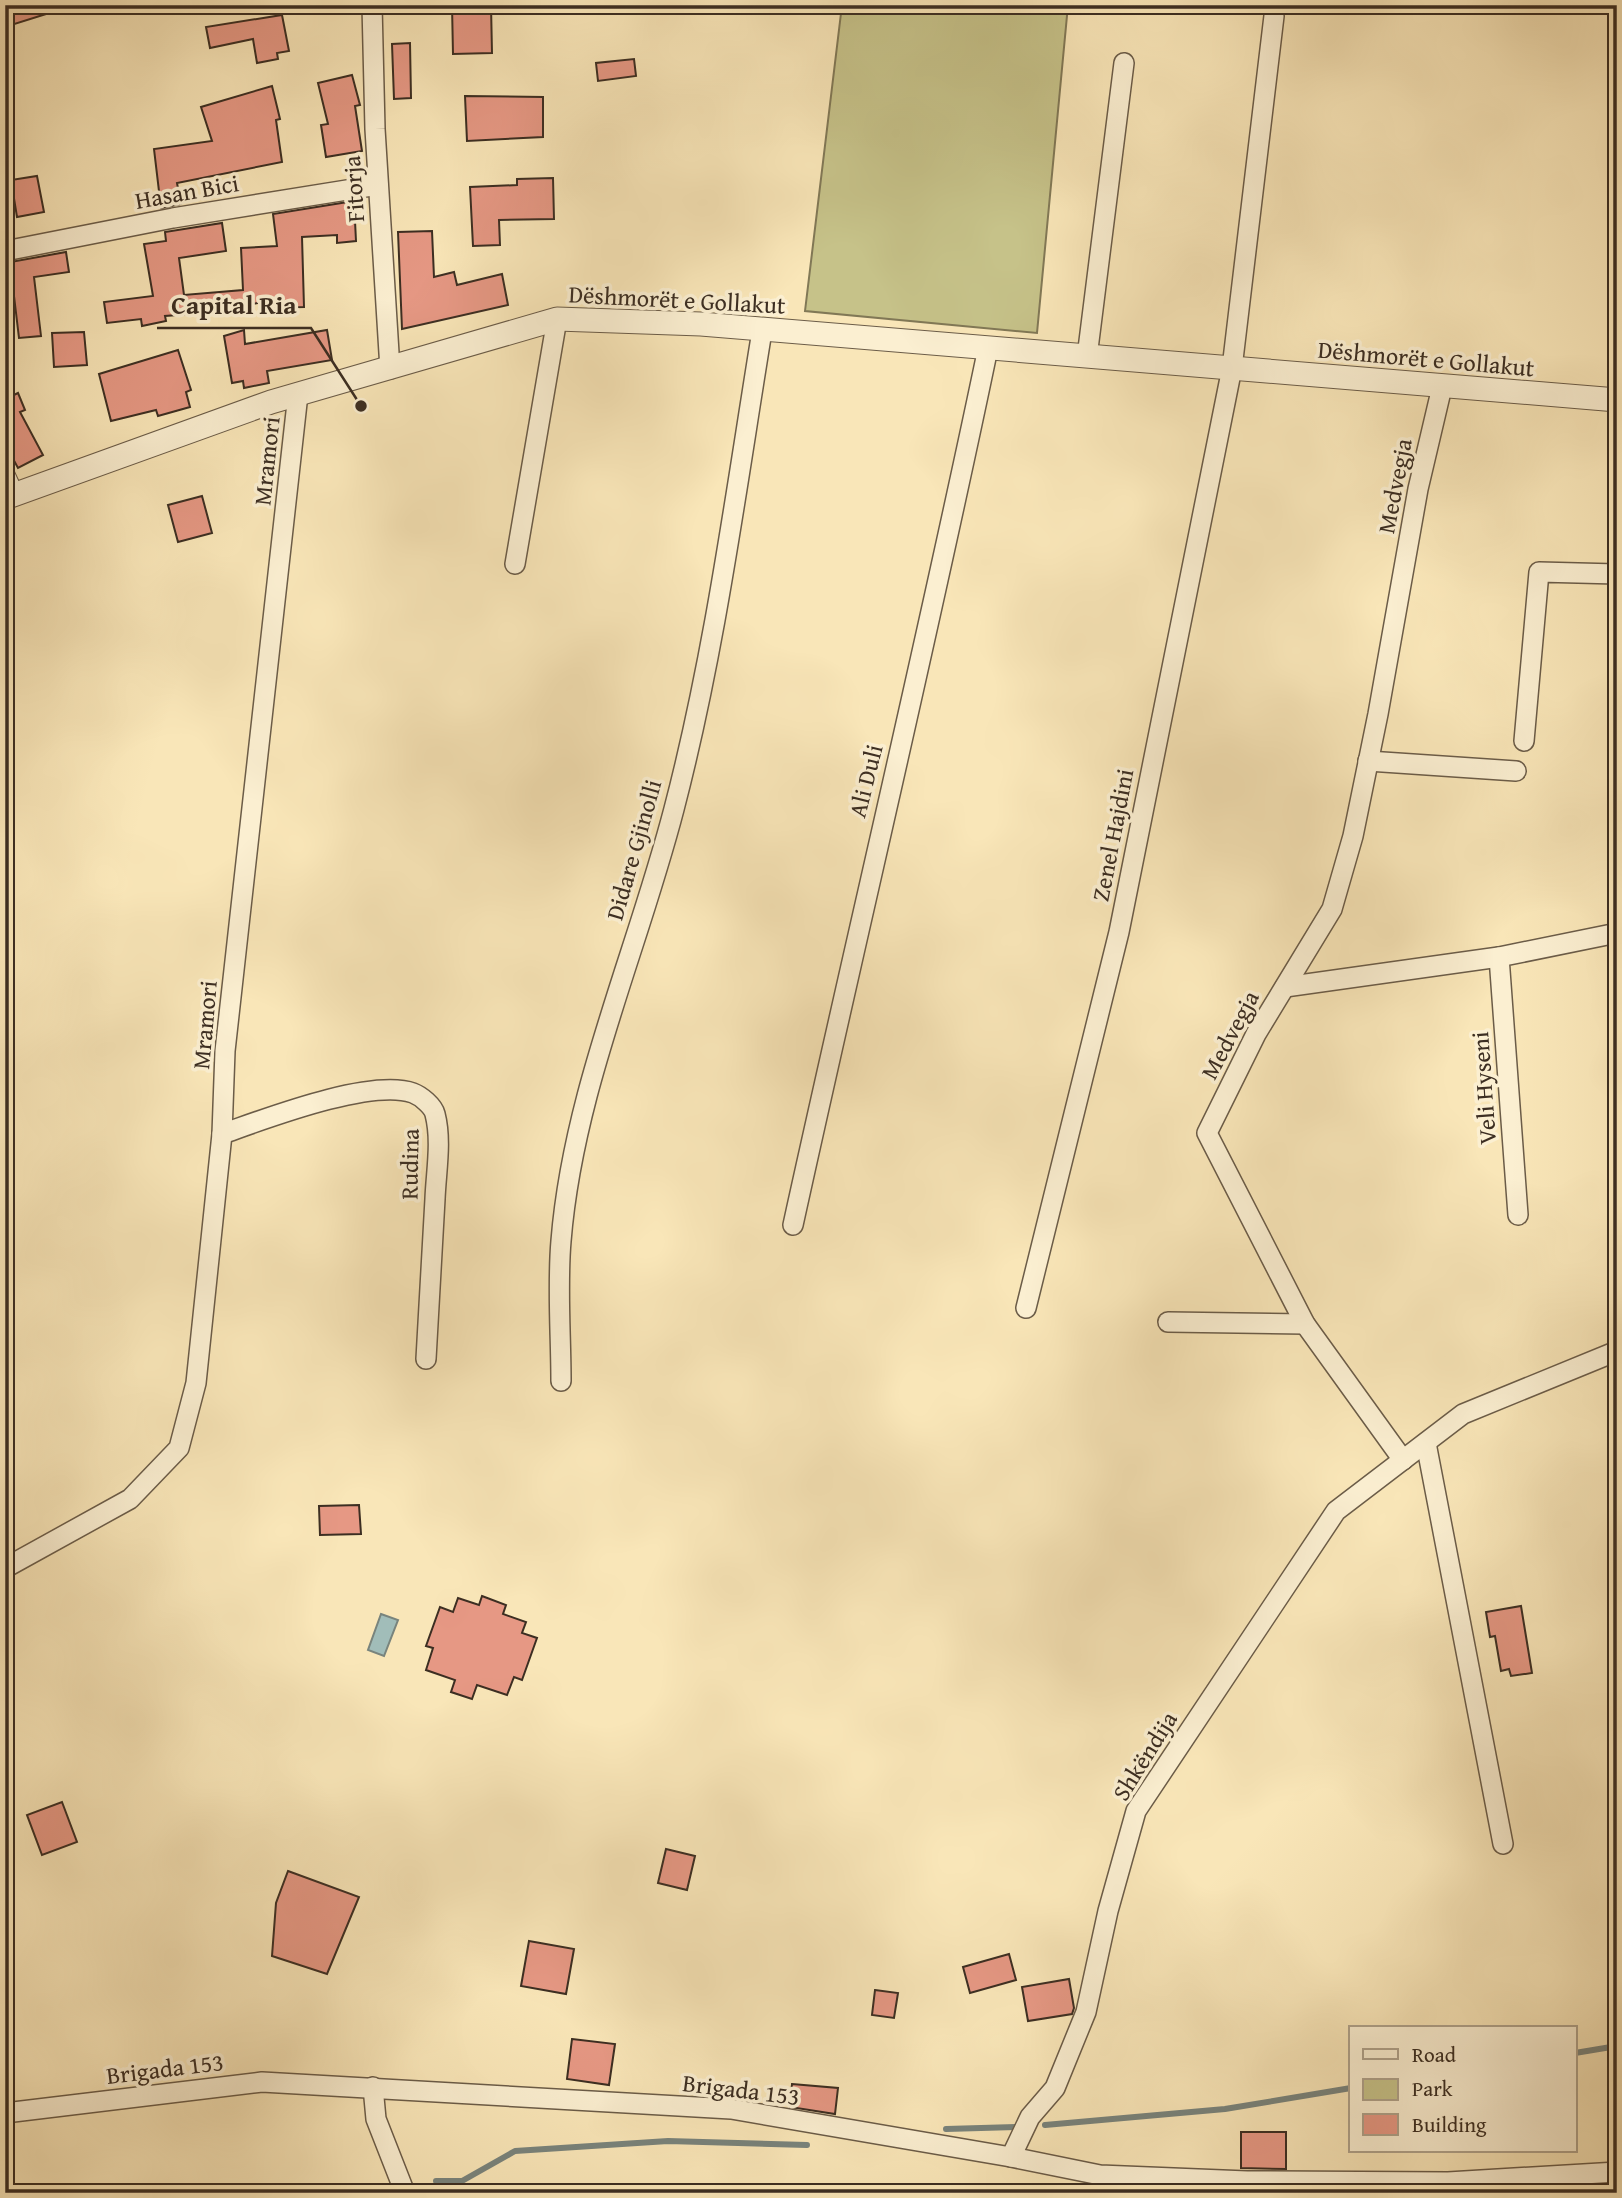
<svg xmlns="http://www.w3.org/2000/svg" width="1622" height="2198" viewBox="0 0 1622 2198" font-family="'Gentium Book Plus',serif">
	<style>
		.green { fill: #c6c289; stroke: #817856; stroke-width: 2 }
		.water { fill: #a1bdb9; stroke: #79847d; stroke-width: 2 }
		.lines { fill: none; stroke-linecap: round; stroke-linejoin: round }
		.stream { stroke: #79847d; stroke-width: 6 }
		.building { fill: #e69884; stroke: #3c2e22; stroke-width: 2 }
		.service-casing { stroke: #6b5c48; stroke-width: 12 }
		.minor-casing { stroke: #6b5c48; stroke-width: 22 }
		.tertiary-casing { stroke: #6b5c48; stroke-width: 25 }
		.service { stroke: #fbefd1; stroke-width: 10 }
		.minor { stroke: #fbefd1; stroke-width: 19 }
		.tertiary { stroke: #fbefd1; stroke-width: 23 }
		.labels { text-anchor: middle; stroke-width: 7; stroke-linejoin: round; paint-order: stroke }
		.street-label { font-size: 24px; fill: #3c2e22; stroke: #fbefd1 }
		.leader { fill: none; stroke: #3c2e22; stroke-width: 2.5 }
		.callout-dot { fill: #3c2e22; stroke: #fbefd1; stroke-width: 2.5 }
		.callout-label { font-size: 26px; text-anchor: middle; font-weight: bold; fill: #3c2e22; stroke: #fbefd1; stroke-width: 7; stroke-linejoin: round; paint-order: stroke }
	</style>
	<rect width="100%" height="100%" fill="#f9e6b8"/>
	<filter id="stains"><feTurbulence type="fractalNoise" baseFrequency=".00286" numOctaves="4"/><feColorMatrix values="0 0 0 0 .2 0 0 0 0 .09 0 0 0 0 .02 0 0 0 .5 -.17"/></filter>
	<radialGradient id="worn" r=".72"><stop offset=".6" stop-color="#630" stop-opacity="0"/><stop offset="1" stop-color="#630" stop-opacity=".3"/></radialGradient>
	<path class="green" d="M 842,5 L 1068,5 L 1037,333 L 805,311 Z"/>
	<path class="water" d="M 381,1614 L 398,1620 L 384,1656 L 368,1650 Z"/>
	<g class="lines">
		<g class="stream">
			<path d="M 1575,2053 L 1617,2046"/>
			<path d="M 1045,2125 L 1225,2109 L 1351,2088"/>
			<path d="M 946,2129 L 1016,2127"/>
			<path d="M 436,2181 L 462,2181 L 515,2151 L 668,2141 L 807,2145"/>
		</g>
	</g>
	<g class="building">
		<path d="M 5,5 L 61,5 L 62,9 L 5,27 Z"/>
		<path d="M 452,5 L 491,5 L 492,53 L 453,54 Z"/>
		<path d="M 282,15 L 289,51 L 277,53 L 278,59 L 257,63 L 253,39 L 210,48 L 206,27 Z"/>
		<path d="M 410,43 L 411,98 L 394,99 L 392,44 Z"/>
		<path d="M 634,59 L 636,76 L 598,81 L 596,63 Z"/>
		<path d="M 352,75 L 360,105 L 355,106 L 362,151 L 326,157 L 321,125 L 328,124 L 318,83 Z"/>
		<path d="M 272,86 L 280,119 L 276,120 L 282,162 L 177,183 L 181,204 L 161,208 L 154,149 L 212,141 L 201,107 Z"/>
		<path d="M 465,96 L 543,97 L 543,137 L 467,141 Z"/>
		<path d="M 37,176 L 44,212 L 17,217 L 11,180 Z"/>
		<path d="M 553,178 L 554,219 L 499,220 L 500,245 L 473,246 L 470,187 L 517,185 L 517,179 Z"/>
		<path d="M 354,201 L 356,241 L 337,243 L 337,235 L 302,237 L 304,307 L 264,308 L 263,302 L 206,313 L 165,316 L 166,321 L 142,326 L 141,319 L 107,323 L 104,302 L 153,296 L 144,244 L 166,241 L 165,232 L 222,223 L 226,251 L 179,258 L 184,295 L 243,290 L 241,248 L 277,246 L 273,214 Z"/>
		<path d="M 432,231 L 434,277 L 454,272 L 457,285 L 502,274 L 508,305 L 402,329 L 398,232 Z"/>
		<path d="M 66,252 L 69,272 L 34,277 L 41,336 L 19,338 L 14,296 L 5,297 L 5,263 Z"/>
		<path d="M 244,330 L 245,344 L 327,330 L 332,360 L 267,371 L 269,383 L 244,388 L 243,381 L 232,383 L 224,336 Z"/>
		<path d="M 84,332 L 87,365 L 54,367 L 52,333 Z"/>
		<path d="M 178,350 L 191,390 L 186,392 L 190,407 L 158,416 L 156,410 L 111,421 L 99,374 Z"/>
		<path d="M 5,384 L 12,396 L 18,393 L 25,410 L 20,412 L 43,455 L 18,468 L 5,444 L 5,440 L 13,436 L 5,419 Z"/>
		<path d="M 202,496 L 212,533 L 178,542 L 168,505 Z"/>
		<path d="M 359,1505 L 361,1534 L 320,1535 L 319,1506 Z"/>
		<path d="M 482,1596 L 506,1605 L 503,1614 L 526,1622 L 522,1633 L 537,1638 L 522,1680 L 514,1677 L 507,1695 L 477,1685 L 472,1699 L 451,1692 L 455,1680 L 426,1670 L 433,1648 L 426,1646 L 440,1607 L 453,1612 L 458,1598 L 479,1605 Z"/>
		<path d="M 1521,1606 L 1532,1673 L 1511,1676 L 1509,1669 L 1501,1671 L 1495,1636 L 1490,1637 L 1486,1612 Z"/>
		<path d="M 62,1802 L 77,1842 L 42,1855 L 27,1815 Z"/>
		<path d="M 666,1849 L 695,1856 L 687,1890 L 658,1883 Z"/>
		<path d="M 288,1871 L 359,1897 L 327,1974 L 272,1956 L 276,1903 Z"/>
		<path d="M 529,1941 L 574,1949 L 566,1994 L 521,1986 Z"/>
		<path d="M 1009,1954 L 1016,1980 L 970,1993 L 963,1967 Z"/>
		<path d="M 1069,1979 L 1074,2008 L 1072,2014 L 1028,2021 L 1022,1987 Z"/>
		<path d="M 875,1990 L 898,1993 L 894,2018 L 872,2015 Z"/>
		<path d="M 572,2039 L 615,2044 L 609,2085 L 567,2079 Z"/>
		<path d="M 792,2084 L 838,2088 L 835,2114 L 790,2107 Z"/>
		<path d="M 1241,2132 L 1286,2132 L 1286,2169 L 1241,2168 Z"/>
	</g>
	<g class="lines">
		<g class="service-casing">
			<path id="service" d="M 5,464 L 18,492"/>
		</g>
		<g class="minor-casing">
			<g id="minor">
				<path d="M 372,5 L 375,129 L 390,369"/>
				<path d="M 5,251 L 173,218 L 378,185"/>
				<path d="M 1087,357 L 1124,63"/>
				<path d="M 515,564 L 557,319"/>
				<path d="M 1524,741 L 1539,572 L 1617,574"/>
				<path d="M 1368,761 L 1516,771"/>
				<path d="M 1285,987 L 1499,957"/>
				<path d="M 222,1134 C 265,1119 371,1078 413,1093 C 421,1096 433,1106 435,1114 C 442,1141 436,1172 435,1199 C 432,1253 429,1306 426,1359"/>
				<path d="M 1518,1215 L 1499,957 L 1617,933"/>
				<path d="M 793,1225 C 857,933 927,642 988,348"/>
				<path d="M 1026,1308 L 1119,932 L 1232,368 L 1274,16"/>
				<path d="M 1168,1322 L 1305,1324"/>
				<path d="M 561,1381 C 561,1335 557,1287 561,1241 C 573,1092 637,952 674,809 C 715,652 736,490 762,331"/>
				<path d="M 1426,1443 L 1503,1844"/>
				<path d="M 1403,1460 L 1305,1324 L 1207,1133 L 1256,1034 L 1332,909 L 1353,836 L 1378,714 L 1418,489 L 1442,387"/>
				<path d="M 5,1568 L 130,1499 L 179,1448 L 196,1383 L 222,1134 L 225,1051 L 298,394"/>
				<path d="M 373,2087 L 376,2119 L 405,2193"/>
				<path d="M 5,2113 L 262,2082 L 731,2109 L 1011,2157 L 1100,2175 L 1247,2181 L 1448,2182 L 1617,2172"/>
				<path d="M 1011,2157 L 1030,2117 L 1055,2088 L 1086,2012 L 1108,1911 L 1136,1811 L 1336,1511 L 1463,1414 L 1617,1351"/>
			</g>
		</g>
		<g class="tertiary-casing">
			<path id="tertiary" d="M 5,498 L 271,402 L 557,319 L 701,324 L 1617,400"/>
		</g>
		<use href="#service" class="service"/>
		<use href="#minor" class="minor"/>
		<use href="#tertiary" class="tertiary"/>
	</g>
	<g class="labels">
		<g class="street-label">
			<text transform="translate(354 189) rotate(-94)" y="8">Fitorja</text>
			<text transform="translate(187 192) rotate(-10)" y="8">Hasan Bici</text>
			<text transform="translate(677 300) rotate(3)" y="8">Dëshmorët e Gollakut</text>
			<text transform="translate(1426 359) rotate(5)" y="8">Dëshmorët e Gollakut</text>
			<text transform="translate(267 461) rotate(-84)" y="8">Mramori</text>
			<text transform="translate(1395 486) rotate(-79)" y="8">Medvegja</text>
			<text transform="translate(866 781) rotate(-76)" y="8">Ali Duli</text>
			<text transform="translate(1113 835) rotate(-79)" y="8">Zenel Hajdini</text>
			<text transform="translate(634 850) rotate(-74)" y="8">Didare Gjinolli</text>
			<text transform="translate(205 1025) rotate(-85)" y="8">Mramori</text>
			<text transform="translate(1230 1035) rotate(-62)" y="8">Medvegja</text>
			<text transform="translate(1484 1088) rotate(-94)" y="8">Veli Hyseni</text>
			<text transform="translate(410 1164) rotate(-89)" y="8">Rudina</text>
			<text transform="translate(1145 1756) rotate(-58)" y="8">Shkëndija</text>
			<text transform="translate(165 2069) rotate(-7)" y="8">Brigada 153</text>
			<text transform="translate(741 2090) rotate(7)" y="8">Brigada 153</text>
		</g>
	</g>
	<path class="leader" d="M361 406L311 328H157"/>
	<circle class="callout-dot" cx="361" cy="406" r="7"/>
	<g class="callout-label">
		<text x="234" y="314">Capital Ria</text>
	</g>
	<rect width="1622" height="2198" fill="none" stroke="#f9e6b8" stroke-width="28"/>
	<rect x="7" y="7" width="1608" height="2184" fill="none" stroke="#3c2e22" stroke-width="3.5"/>
	<rect x="14" y="14" width="1594" height="2170" fill="none" stroke="#3c2e22" stroke-width="2"/>
	<rect x="1349" y="2026" width="228" height="126" fill="#fbefd1" stroke="#afa28b" stroke-width="2"/>
	<rect x="1363" y="2049" width="35" height="10" fill="#fbefd1" stroke="#afa28b" stroke-width="2"/>
	<text x="1412" y="2062" font-size="21" fill="#3c2e22">Road</text>
	<rect x="1363" y="2079" width="35" height="21" fill="#c6c289" stroke="#afa28b" stroke-width="2"/>
	<text x="1412" y="2096" font-size="21" fill="#3c2e22">Park</text>
	<rect x="1363" y="2114" width="35" height="21" fill="#e69884" stroke="#afa28b" stroke-width="2"/>
	<text x="1412" y="2132" font-size="21" fill="#3c2e22">Building</text>
	<rect width="100%" height="100%" filter="url(#stains)"/>
	<rect width="100%" height="100%" fill="url(#worn)"/>
</svg>
